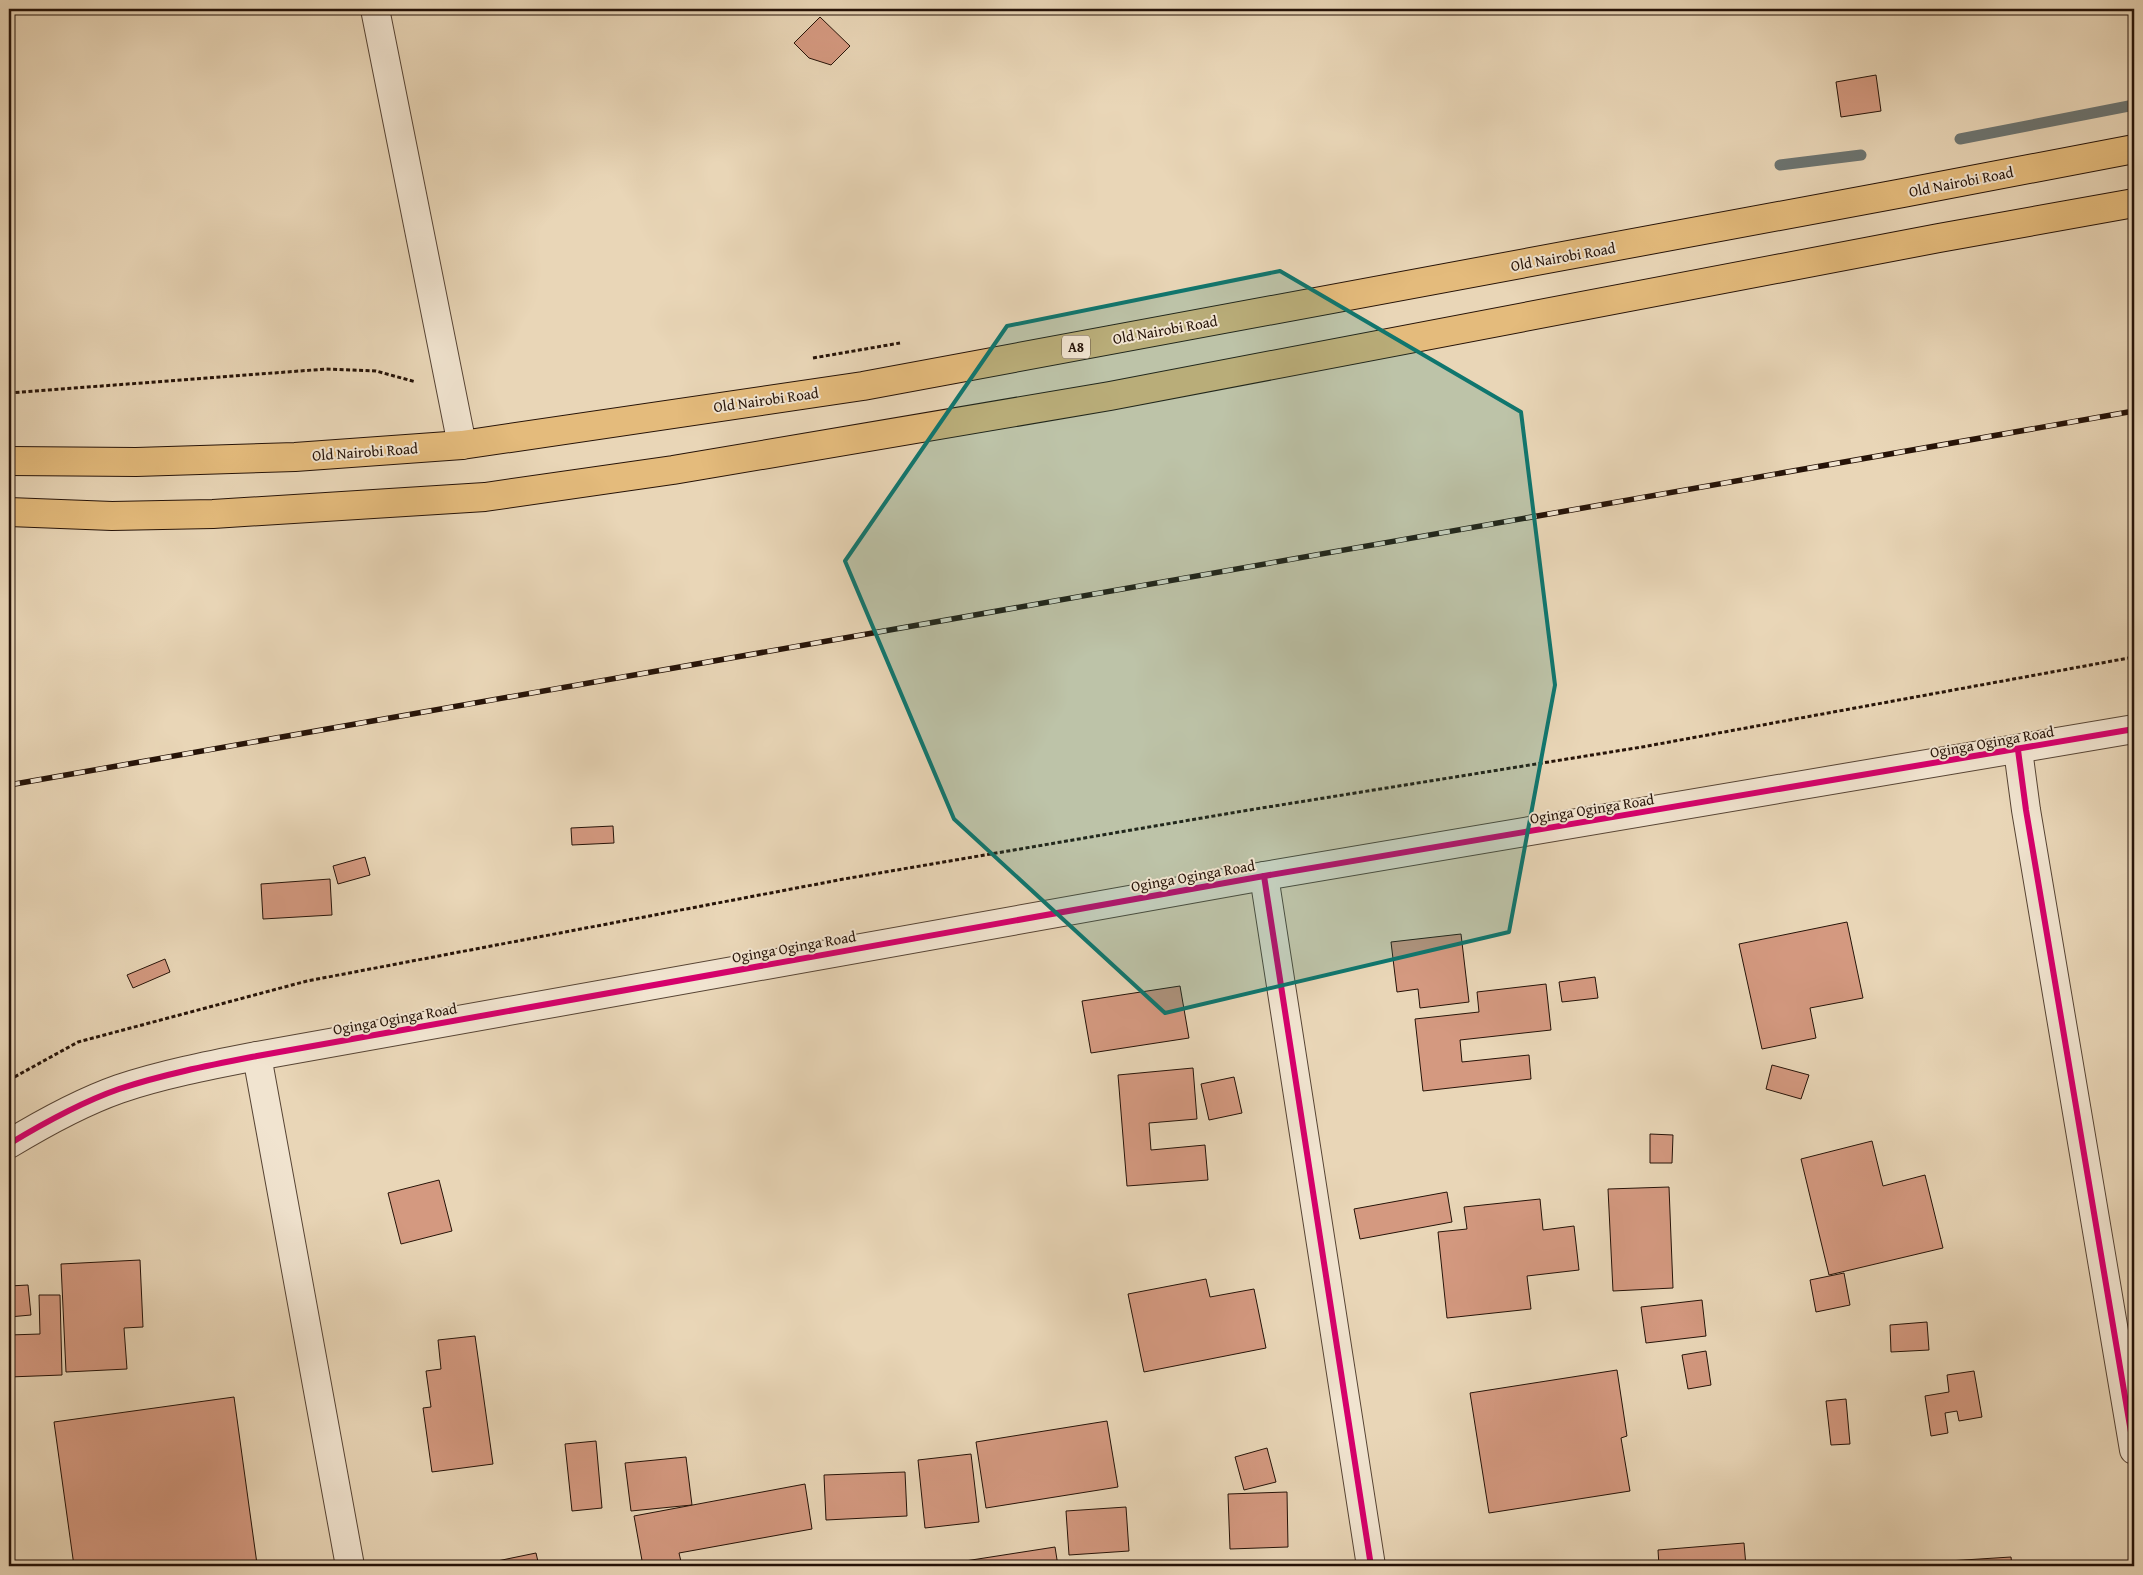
<svg xmlns="http://www.w3.org/2000/svg" width="2143" height="1575" viewBox="0 0 2143 1575" font-family="'Gentium Book Plus',serif">
	<style>
		.lines { fill: none; stroke-linecap: round; stroke-linejoin: round }
		.stream { stroke: #6c7572; stroke-width: 11 }
		.building { fill: #d49980; stroke: #261308 }
		.minor-casing { stroke: #574434; stroke-width: 30 }
		.tertiary-casing { stroke: #574434; stroke-width: 30 }
		.trunk-casing { stroke: #261308; stroke-width: 30 }
		.path { stroke: #261308; stroke-width: 3; stroke-dasharray: 4 2.5; stroke-linecap: butt }
		.minor { stroke: #f1e4d0; stroke-width: 28 }
		.tertiary { stroke: #f1e4d0; stroke-width: 28 }
		.trunk { stroke: #e4bb7c; stroke-width: 28 }
		.rail-casing { stroke: #261308; stroke-width: 5.5 }
		.rail { stroke: #f1e4d0; stroke-width: 4; stroke-dasharray: 11; stroke-linecap: butt }
		.cycleway-casing { stroke: #f1e4d0; stroke-width: 9 }
		.cycleway { stroke: #d6006c; stroke-width: 6 }
		.marked { fill: #0f766e; fill-opacity: 0.2; stroke: #0f766e; stroke-width: 4; stroke-linejoin: round }
		.labels { text-anchor: middle; stroke-width: 4; stroke-linejoin: round; paint-order: stroke }
		.shield { fill: #f1e4d0; stroke: #635244; stroke-width: 1 }
		.shield-label { font-size: 14px; font-weight: bold; fill: #261308 }
		.street-label { font-size: 15px; fill: #261308; stroke: #f1e4d0 }
	</style>
	<rect width="100%" height="100%" fill="#e9d6b7"/>
	<filter id="stains"><feTurbulence type="fractalNoise" baseFrequency=".004" numOctaves="4"/><feColorMatrix values="0 0 0 0 .2 0 0 0 0 .09 0 0 0 0 .02 0 0 0 .5 -.17"/></filter>
	<radialGradient id="worn" r=".72"><stop offset=".6" stop-color="#630" stop-opacity="0"/><stop offset="1" stop-color="#630" stop-opacity=".3"/></radialGradient>
	<g class="lines">
		<g class="stream">
			<path d="M 1960,139 L 2134,105"/>
			<path d="M 1780,165 L 1861,155"/>
		</g>
	</g>
	<g class="building">
		<path d="M 820,17 L 850,46 L 831,65 L 809,58 L 794,43 Z"/>
		<path d="M 1876,75 L 1881,111 L 1841,117 L 1836,82 Z"/>
		<path d="M 613,826 L 614,843 L 572,845 L 571,828 Z"/>
		<path d="M 365,857 L 370,875 L 338,884 L 333,866 Z"/>
		<path d="M 330,879 L 332,915 L 263,919 L 261,884 Z"/>
		<path d="M 1847,922 L 1863,998 L 1810,1008 L 1816,1038 L 1762,1049 L 1739,944 Z"/>
		<path d="M 1461,934 L 1469,1002 L 1420,1008 L 1418,989 L 1397,992 L 1391,942 Z"/>
		<path d="M 165,959 L 170,972 L 133,988 L 127,975 Z"/>
		<path d="M 1595,977 L 1598,998 L 1562,1002 L 1559,982 Z"/>
		<path d="M 1546,984 L 1551,1030 L 1460,1040 L 1462,1062 L 1529,1055 L 1531,1079 L 1423,1091 L 1415,1019 L 1479,1012 L 1477,992 Z"/>
		<path d="M 1180,986 L 1189,1038 L 1091,1053 L 1082,1001 Z"/>
		<path d="M 1772,1065 L 1809,1075 L 1801,1099 L 1766,1089 Z"/>
		<path d="M 1193,1068 L 1197,1119 L 1149,1123 L 1151,1150 L 1205,1145 L 1208,1180 L 1127,1186 L 1118,1075 Z"/>
		<path d="M 1234,1077 L 1242,1113 L 1209,1120 L 1201,1084 Z"/>
		<path d="M 1650,1134 L 1673,1135 L 1672,1163 L 1650,1163 Z"/>
		<path d="M 1872,1141 L 1883,1186 L 1925,1175 L 1943,1248 L 1829,1275 L 1801,1159 Z"/>
		<path d="M 439,1180 L 452,1231 L 401,1244 L 388,1193 Z"/>
		<path d="M 1669,1187 L 1673,1288 L 1613,1291 L 1608,1189 Z"/>
		<path d="M 1447,1192 L 1452,1222 L 1360,1239 L 1354,1209 Z"/>
		<path d="M 1540,1199 L 1543,1230 L 1574,1226 L 1579,1270 L 1527,1276 L 1531,1309 L 1447,1318 L 1438,1232 L 1467,1229 L 1464,1207 Z"/>
		<path d="M 140,1260 L 143,1327 L 124,1328 L 127,1369 L 66,1372 L 61,1264 Z"/>
		<path d="M 1844,1273 L 1850,1305 L 1816,1312 L 1810,1280 Z"/>
		<path d="M 1206,1279 L 1210,1297 L 1254,1289 L 1266,1348 L 1144,1372 L 1128,1294 Z"/>
		<path d="M 28,1285 L 31,1315 L 9,1317 L 9,1286 Z"/>
		<path d="M 39,1295 L 60,1295 L 62,1375 L 9,1377 L 9,1335 L 40,1334 Z"/>
		<path d="M 1702,1300 L 1706,1336 L 1646,1343 L 1641,1307 Z"/>
		<path d="M 1927,1322 L 1929,1350 L 1891,1352 L 1890,1325 Z"/>
		<path d="M 475,1336 L 493,1464 L 432,1472 L 423,1408 L 431,1407 L 426,1371 L 441,1369 L 438,1340 Z"/>
		<path d="M 1706,1351 L 1711,1385 L 1688,1389 L 1682,1355 Z"/>
		<path d="M 1617,1370 L 1627,1436 L 1621,1438 L 1630,1491 L 1489,1513 L 1470,1393 Z"/>
		<path d="M 1974,1371 L 1982,1417 L 1959,1421 L 1957,1411 L 1945,1413 L 1948,1433 L 1931,1436 L 1925,1396 L 1949,1392 L 1947,1375 Z"/>
		<path d="M 234,1397 L 257,1564 L 242,1566 L 74,1566 L 54,1422 Z"/>
		<path d="M 1846,1399 L 1850,1444 L 1831,1445 L 1826,1401 Z"/>
		<path d="M 1107,1421 L 1118,1487 L 986,1508 L 976,1442 Z"/>
		<path d="M 596,1441 L 602,1508 L 572,1511 L 565,1444 Z"/>
		<path d="M 1267,1448 L 1276,1482 L 1244,1490 L 1235,1457 Z"/>
		<path d="M 971,1454 L 979,1522 L 925,1528 L 918,1460 Z"/>
		<path d="M 686,1457 L 692,1505 L 631,1511 L 625,1463 Z"/>
		<path d="M 905,1472 L 907,1516 L 826,1520 L 824,1475 Z"/>
		<path d="M 805,1484 L 812,1529 L 679,1553 L 682,1566 L 643,1566 L 634,1516 Z"/>
		<path d="M 1287,1492 L 1288,1547 L 1230,1549 L 1228,1494 Z"/>
		<path d="M 1126,1507 L 1129,1551 L 1069,1555 L 1066,1511 Z"/>
		<path d="M 1744,1543 L 1746,1566 L 1659,1566 L 1658,1550 Z"/>
		<path d="M 1055,1547 L 1058,1566 L 933,1566 Z"/>
		<path d="M 536,1553 L 539,1566 L 473,1566 Z"/>
		<path d="M 2011,1557 L 2012,1566 L 1948,1566 L 1948,1561 Z"/>
	</g>
	<g class="lines">
		<g class="minor-casing">
			<g id="minor">
				<path d="M 375,9 L 462,445"/>
				<path d="M 2018,750 L 2026,810 L 2134,1450"/>
				<path d="M 1264,876 L 1371,1566"/>
				<path d="M 9,1144 C 42,1124 82,1102 119,1089 C 164,1074 211,1065 257,1056 L 350,1566"/>
			</g>
		</g>
		<g class="tertiary-casing">
			<path id="tertiary" d="M 257,1056 L 1264,876 L 2134,729"/>
		</g>
		<g class="trunk-casing">
			<g id="trunk">
				<path d="M 9,461 L 136,462 L 295,457 L 462,445 L 863,386 L 1903,193 L 2134,149"/>
				<path d="M 9,512 L 112,516 L 213,514 L 485,497 L 673,470 L 1110,396 L 1939,238 L 2134,203"/>
			</g>
		</g>
		<g class="path">
			<path d="M 813,358 L 900,343"/>
			<path d="M 9,393 L 326,369 L 376,371 L 416,382"/>
			<path d="M 9,1080 L 78,1042 L 307,981 L 844,879 L 1243,811 L 1642,747 L 2134,657"/>
		</g>
		<use href="#minor" class="minor"/>
		<use href="#tertiary" class="tertiary"/>
		<use href="#trunk" class="trunk"/>
		<g class="rail-casing">
			<path id="rail" d="M 9,785 L 2134,411"/>
		</g>
		<use href="#rail" class="rail"/>
		<g class="cycleway-casing">
			<g id="cycleway">
				<path d="M 2018,750 L 2026,810 L 2134,1450"/>
				<path d="M 1264,876 L 1371,1566"/>
				<path d="M 9,1144 C 42,1124 82,1102 119,1089 C 164,1074 211,1065 257,1056 L 1264,876 L 2134,729"/>
			</g>
		</g>
		<use href="#cycleway" class="cycleway"/>
	</g>
	<path class="marked" d="M 1280,271 L 1521,412 L 1555,685 L 1509,932 L 1165,1013 L 954,819 L 845,561 L 1007,326 Z"/>
	<g class="labels">
		<rect class="shield" x="1062" y="335.5" width="28" height="23" rx="4"/>
		<g class="shield-label">
			<text x="1076" y="352">A8</text>
		</g>
		<g class="street-label">
			<text transform="translate(1961 182) rotate(-11)" y="5">Old Nairobi Road</text>
			<text transform="translate(1563 257) rotate(-10)" y="5">Old Nairobi Road</text>
			<text transform="translate(1165 330) rotate(-10)" y="5">Old Nairobi Road</text>
			<text transform="translate(766 400) rotate(-8)" y="5">Old Nairobi Road</text>
			<text transform="translate(365 452) rotate(-4)" y="5">Old Nairobi Road</text>
			<text transform="translate(1992 742) rotate(-10)" y="5">Oginga Oginga Road</text>
			<text transform="translate(1592 809) rotate(-9)" y="5">Oginga Oginga Road</text>
			<text transform="translate(1193 876) rotate(-10)" y="5">Oginga Oginga Road</text>
			<text transform="translate(794 947) rotate(-10)" y="5">Oginga Oginga Road</text>
			<text transform="translate(395 1019) rotate(-10)" y="5">Oginga Oginga Road</text>
		</g>
	</g>
	<rect width="2143" height="1575" fill="none" stroke="#e9d6b7" stroke-width="30"/>
	<rect x="10" y="10" width="2123" height="1555" fill="none" stroke="#261308" stroke-width="2.5"/>
	<rect x="15" y="15" width="2113" height="1545" fill="none" stroke="#261308"/>
	<rect width="100%" height="100%" filter="url(#stains)"/>
	<rect width="100%" height="100%" fill="url(#worn)"/>
</svg>
